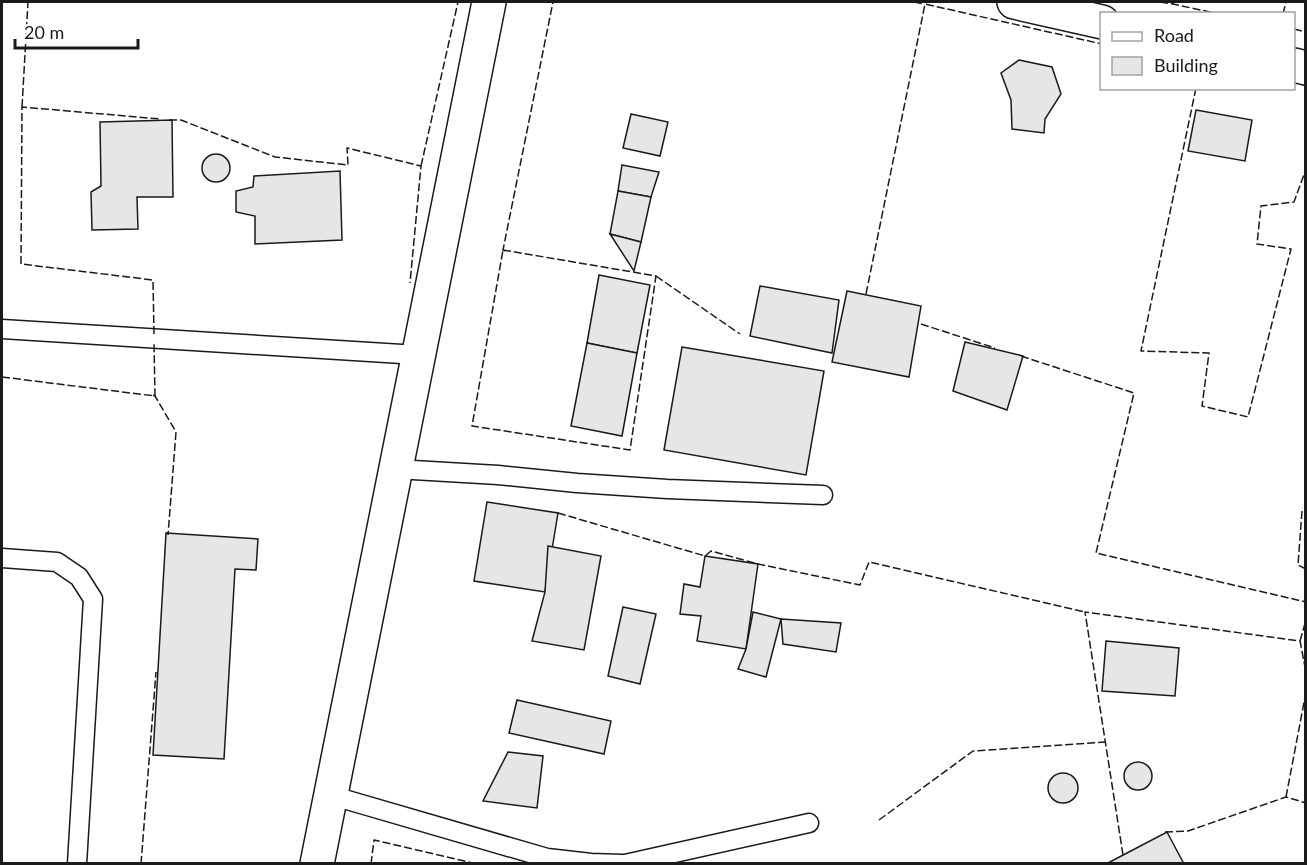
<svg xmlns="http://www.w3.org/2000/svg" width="1307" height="865" viewBox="0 0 1307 865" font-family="Lato,sans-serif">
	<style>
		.building { fill: #e6e6e6; stroke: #1a1a1a; stroke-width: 1.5 }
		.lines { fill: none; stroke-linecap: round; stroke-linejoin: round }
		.service-casing { stroke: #1a1a1a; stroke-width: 21 }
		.minor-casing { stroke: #1a1a1a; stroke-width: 36 }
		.tertiary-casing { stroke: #1a1a1a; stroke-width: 36 }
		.service { stroke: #fff; stroke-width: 18 }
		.minor { stroke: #fff; stroke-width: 33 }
		.tertiary { stroke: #fff; stroke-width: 33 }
		.fence { stroke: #1a1a1a; stroke-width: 1.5; stroke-dasharray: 8 3; stroke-linecap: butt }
	</style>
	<rect width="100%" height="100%" fill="#fff"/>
	<g class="building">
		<path d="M 1019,60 L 1052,67 L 1061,94 L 1045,119 L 1044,133 L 1012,129 L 1011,100 L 1001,73 Z"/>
		<path d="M 1196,110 L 1252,120 L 1245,161 L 1188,151 Z"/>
		<path d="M 631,114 L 668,122 L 660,156 L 623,148 Z"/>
		<path d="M 172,120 L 173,197 L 137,197 L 138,229 L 92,230 L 91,192 L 101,186 L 100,122 Z"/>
		<circle cx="216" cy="168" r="14"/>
		<path d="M 622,165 L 659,172 L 651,197 L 618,191 Z"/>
		<path d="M 340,171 L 342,240 L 255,244 L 255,216 L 236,212 L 236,191 L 253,187 L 254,176 Z"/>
		<path d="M 618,191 L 651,197 L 641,242 L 610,234 Z"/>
		<path d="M 610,234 L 641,242 L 634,271 Z"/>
		<path d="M 599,275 L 650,285 L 637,353 L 587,343 Z"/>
		<path d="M 760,286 L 839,300 L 832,353 L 750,336 Z"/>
		<path d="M 847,291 L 921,306 L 909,377 L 832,362 Z"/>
		<path d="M 965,342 L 1023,356 L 1007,410 L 953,391 Z"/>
		<path d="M 587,343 L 637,353 L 622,436 L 571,426 Z"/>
		<path d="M 682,347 L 824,371 L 806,475 L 664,450 Z"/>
		<path d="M 487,502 L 558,513 L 545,592 L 474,581 Z"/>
		<path d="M 166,533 L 258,539 L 256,570 L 235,569 L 224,759 L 153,755 Z"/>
		<path d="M 548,546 L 601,556 L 584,650 L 532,641 L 545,592 Z"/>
		<path d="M 705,556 L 758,564 L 746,649 L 697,641 L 701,616 L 680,614 L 684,584 L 700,587 Z"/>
		<path d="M 623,607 L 656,614 L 640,684 L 608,676 Z"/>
		<path d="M 753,612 L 781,619 L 766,677 L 738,669 L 746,649 Z"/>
		<path d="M 781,619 L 841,623 L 836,652 L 783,644 Z"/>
		<path d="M 1106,641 L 1179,648 L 1175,696 L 1102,691 Z"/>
		<path d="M 517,700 L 611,721 L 604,754 L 509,733 Z"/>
		<path d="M 508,752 L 543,756 L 537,808 L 483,801 Z"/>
		<circle cx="1138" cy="776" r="14"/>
		<circle cx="1063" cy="788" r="15"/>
		<path d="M 1167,832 L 1184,864 L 1106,864 Z"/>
	</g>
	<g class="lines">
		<g class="service-casing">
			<g id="service">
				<path d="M 2,329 L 418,355"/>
				<path d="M 396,469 L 498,475 L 577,483 L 667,489 L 823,495"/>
				<path d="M 2,558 L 57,562 L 79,577 L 93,599 L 77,864"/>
				<path d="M 330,795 L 547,858 L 591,863 L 622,864"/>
				<path d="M 625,864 L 809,823"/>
			</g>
		</g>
		<g class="minor-casing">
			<g id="minor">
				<path d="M 1014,2 L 1102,22"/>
				<path d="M 1294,65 L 1306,68"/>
			</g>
		</g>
		<g class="tertiary-casing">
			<path id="tertiary" d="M 317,864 L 489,2"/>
		</g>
		<use href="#service" class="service"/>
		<use href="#minor" class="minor"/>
		<use href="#tertiary" class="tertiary"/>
		<g class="fence">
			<path d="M 914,2 L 925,4"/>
			<path d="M 1160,2 L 1173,4"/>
			<path d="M 1173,2 L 1173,4 L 1219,14"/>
			<path d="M 1283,14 L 1286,2"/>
			<path d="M 1294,29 L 1306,32"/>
			<path d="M 1196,88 L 1141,351 L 1209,353 L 1202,406 L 1248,417 L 1291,249 L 1257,244 L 1261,206 L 1294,202 L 1306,169"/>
			<path d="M 22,107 L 28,2"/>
			<path d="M 169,120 L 181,120 L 275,157 L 348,165 L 347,148 L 421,166 L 410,283"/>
			<path d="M 421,166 L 458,2"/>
			<path d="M 503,250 L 656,276 L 630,450 L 472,426 Z"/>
			<path d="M 505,251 L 503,250 L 553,2"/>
			<path d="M 656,276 L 740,334"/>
			<path d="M 866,294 L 925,4 L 1102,44"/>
			<path d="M 921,324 L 995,348"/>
			<path d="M 154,334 L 153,280 L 21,264 L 22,107 L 160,119"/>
			<path d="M 1021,356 L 1134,393 L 1096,553 L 1306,602"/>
			<path d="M 2,377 L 155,396 L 154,343"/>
			<path d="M 153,395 L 155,396 L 176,432 L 168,535"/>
			<path d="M 1302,511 L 1298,565 L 1306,569"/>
			<path d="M 558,513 L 705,556 L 711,551 L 758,564 L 860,585 L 869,562 L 1085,612"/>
			<path d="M 1300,641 L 1306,620"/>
			<path d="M 1286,797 L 1306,692"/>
			<path d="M 879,820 L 973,751 L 1105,742"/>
			<path d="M 1165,832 L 1188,831 L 1286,797 L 1306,803"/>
			<path d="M 1123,855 L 1085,612 L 1300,641 L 1306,672"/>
			<path d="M 141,864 L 156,672"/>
			<path d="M 371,864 L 374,840 L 477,864"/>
		</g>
	</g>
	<rect width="1307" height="865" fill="none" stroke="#1a1a1a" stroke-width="6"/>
	<rect x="1100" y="12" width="195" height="78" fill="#ffffff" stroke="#a3a3a3" stroke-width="1.5"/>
	<rect x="1112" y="32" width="30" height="9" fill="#ffffff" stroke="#a3a3a3" stroke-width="1.5"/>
	<text x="1154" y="42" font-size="18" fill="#1a1a1a">Road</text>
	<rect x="1112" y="57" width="30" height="18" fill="#e6e6e6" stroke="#a3a3a3" stroke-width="1.5"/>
	<text x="1154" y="72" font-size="18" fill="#1a1a1a">Building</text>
	<path d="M15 39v9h123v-9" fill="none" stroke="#1a1a1a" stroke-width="3"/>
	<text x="24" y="39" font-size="18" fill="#1a1a1a" stroke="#ffffff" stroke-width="4.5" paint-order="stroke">20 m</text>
</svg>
